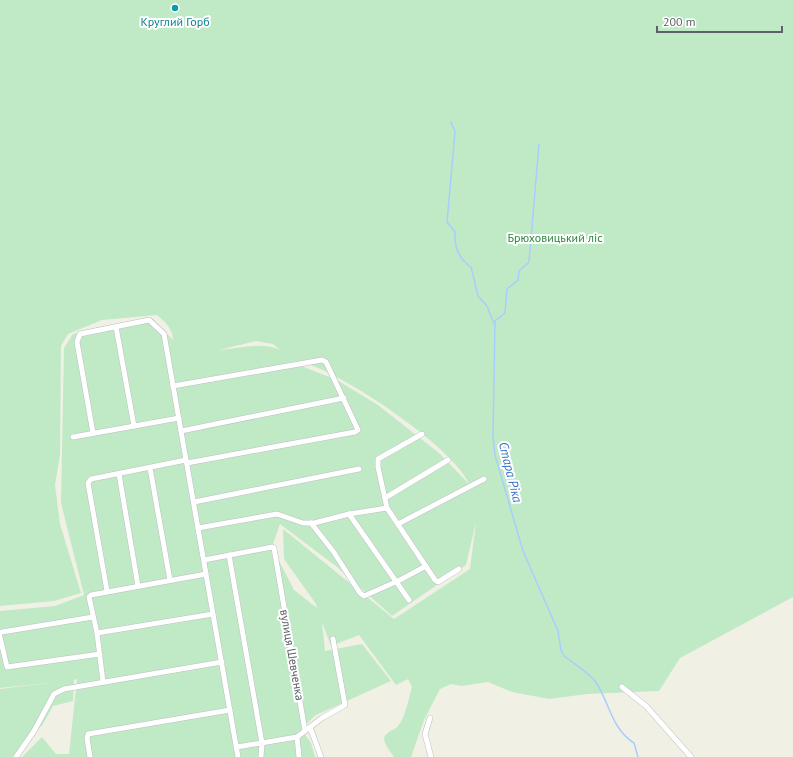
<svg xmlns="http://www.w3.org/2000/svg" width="793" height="757" viewBox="0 0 793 757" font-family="'PT Sans',sans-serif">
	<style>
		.green { fill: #c0eac5; fill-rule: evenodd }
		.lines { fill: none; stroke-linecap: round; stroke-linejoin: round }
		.stream { stroke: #a7ceff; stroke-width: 1.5 }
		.minor-casing { stroke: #bdbec5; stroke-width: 6 }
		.minor { stroke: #fff; stroke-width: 5 }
		.culture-dot { fill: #0f9aa8; stroke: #fff; stroke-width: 1.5 }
		.labels { text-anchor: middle; stroke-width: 4; stroke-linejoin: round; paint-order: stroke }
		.culture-label { font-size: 12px; fill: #0d838f; stroke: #fff }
		.park-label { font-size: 12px; fill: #2c873c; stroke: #fff }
		.street-label { font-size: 12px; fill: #5d6067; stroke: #fff }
		.water-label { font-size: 13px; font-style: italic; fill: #3c72d0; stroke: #fff }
	</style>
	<rect width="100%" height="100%" fill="#f1f0e5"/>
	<path class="green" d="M 0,0 L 793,0 L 793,597 L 680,658 L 659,691 L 587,694 L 549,699 L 512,692 L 488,682 L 461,686 L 451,684 L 440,689 L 424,720 L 411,757 L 394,757 C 391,752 384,745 384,738 C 385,732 395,730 398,726 C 405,719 409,697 412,687 L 408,679 L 396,685 L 359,635 L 331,646 L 322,622 L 325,651 L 362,644 L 391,681 L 316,715 L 301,729 L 311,743 L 315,757 L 22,757 L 42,737 L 56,754 L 69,754 L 77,679 L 74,680 L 73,701 L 53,706 L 43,724 L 13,757 L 0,757 L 0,689 L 47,683 L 0,688 L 0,611 L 55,606 L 84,595 L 61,503 L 64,348 L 73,334 L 103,326 L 153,319 L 173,340 C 173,329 165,322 157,315 L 102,320 L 68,334 L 61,346 L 60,455 L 55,485 L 60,524 L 81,593 L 54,601 L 0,606 ZM 256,341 L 273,344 L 280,350 C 262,341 239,349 219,350 ZM 296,361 C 334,366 455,448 469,484 L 439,453 L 378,405 L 337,380 L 304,367 ZM 476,522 L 470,569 L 394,619 L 283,529 L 284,559 L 316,604 L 317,608 L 294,590 L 272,547 L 280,524 L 337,567 L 392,616 L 466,565 Z"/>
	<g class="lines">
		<g class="stream">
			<path d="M 451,122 L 455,132 L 447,222 L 455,232 C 454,247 459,259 471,267 L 478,296 L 487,306 L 494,324"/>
			<path d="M 539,144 L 529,262 L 519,271 L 518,280 L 507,289 L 505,313 L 495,321 L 493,436 L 495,455 L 523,551 L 558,631 L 561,650 L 564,656 C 573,663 592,675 597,684 C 610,705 612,729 634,743 L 638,757"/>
		</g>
		<g class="minor-casing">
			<g id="minor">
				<path d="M 116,327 L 134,426"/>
				<path d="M 173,386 L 322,360 L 326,362 L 358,430 L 355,432 L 187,463"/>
				<path d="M 181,431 L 344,398"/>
				<path d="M 93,433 L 77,342 L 80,334 L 149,320 L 164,334 L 238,757"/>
				<path d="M 73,437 L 179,418"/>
				<path d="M 150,468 L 170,580"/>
				<path d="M 119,474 L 138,586"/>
				<path d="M 385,498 L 448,460"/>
				<path d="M 194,502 L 359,469"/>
				<path d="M 387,508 L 378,467 L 378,459 L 422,434"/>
				<path d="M 349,514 L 387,508 L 435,580 L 438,582 L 459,569"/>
				<path d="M 311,523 L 333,551 L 360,593 L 364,596 L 400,580 L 426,566"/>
				<path d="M 398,524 L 484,479"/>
				<path d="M 198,528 L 277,514 L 303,523 L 314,523 L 349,514 L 409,600"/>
				<path d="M 229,555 L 262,743 L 261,757"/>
				<path d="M 204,560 L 272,547 L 274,548 L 305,731"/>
				<path d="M 107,591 L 88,483 L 91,479 L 186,460"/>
				<path d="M 0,633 L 2,632 L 93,617"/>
				<path d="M 97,633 L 89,597 L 91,595 L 206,574"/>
				<path d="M 0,637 L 7,667 L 100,654"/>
				<path d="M 103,682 L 97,633 L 213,614"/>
				<path d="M 622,687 L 646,706 L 691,757"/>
				<path d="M 430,718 L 425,734 L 431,757"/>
				<path d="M 310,727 L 321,757"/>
				<path d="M 297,737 L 299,757"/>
				<path d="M 237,747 L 297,737 L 322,718 L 345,705 L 333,639"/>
				<path d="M 16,757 L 34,731 L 54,694 L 64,689 L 222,662"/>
				<path d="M 90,757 L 87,738 L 88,734 L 230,710"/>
			</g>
		</g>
		<use href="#minor" class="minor"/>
	</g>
	<circle class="culture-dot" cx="175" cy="8" r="4"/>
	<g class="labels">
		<g class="culture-label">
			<text x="175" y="26">Круглий Горб</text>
		</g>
		<g class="park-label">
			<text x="555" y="242">Брюховицький ліс</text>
		</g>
		<g class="street-label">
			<text transform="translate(292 655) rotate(80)" y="4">вулиця Шевченка</text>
		</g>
		<g class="water-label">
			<text transform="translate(511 472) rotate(76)" y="5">Стара Ріка</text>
		</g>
	</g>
	<path d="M657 26v6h125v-6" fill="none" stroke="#5d6067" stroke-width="2"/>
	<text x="663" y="26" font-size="12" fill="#5d6067" stroke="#ffffff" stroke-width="3" paint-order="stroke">200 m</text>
</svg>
